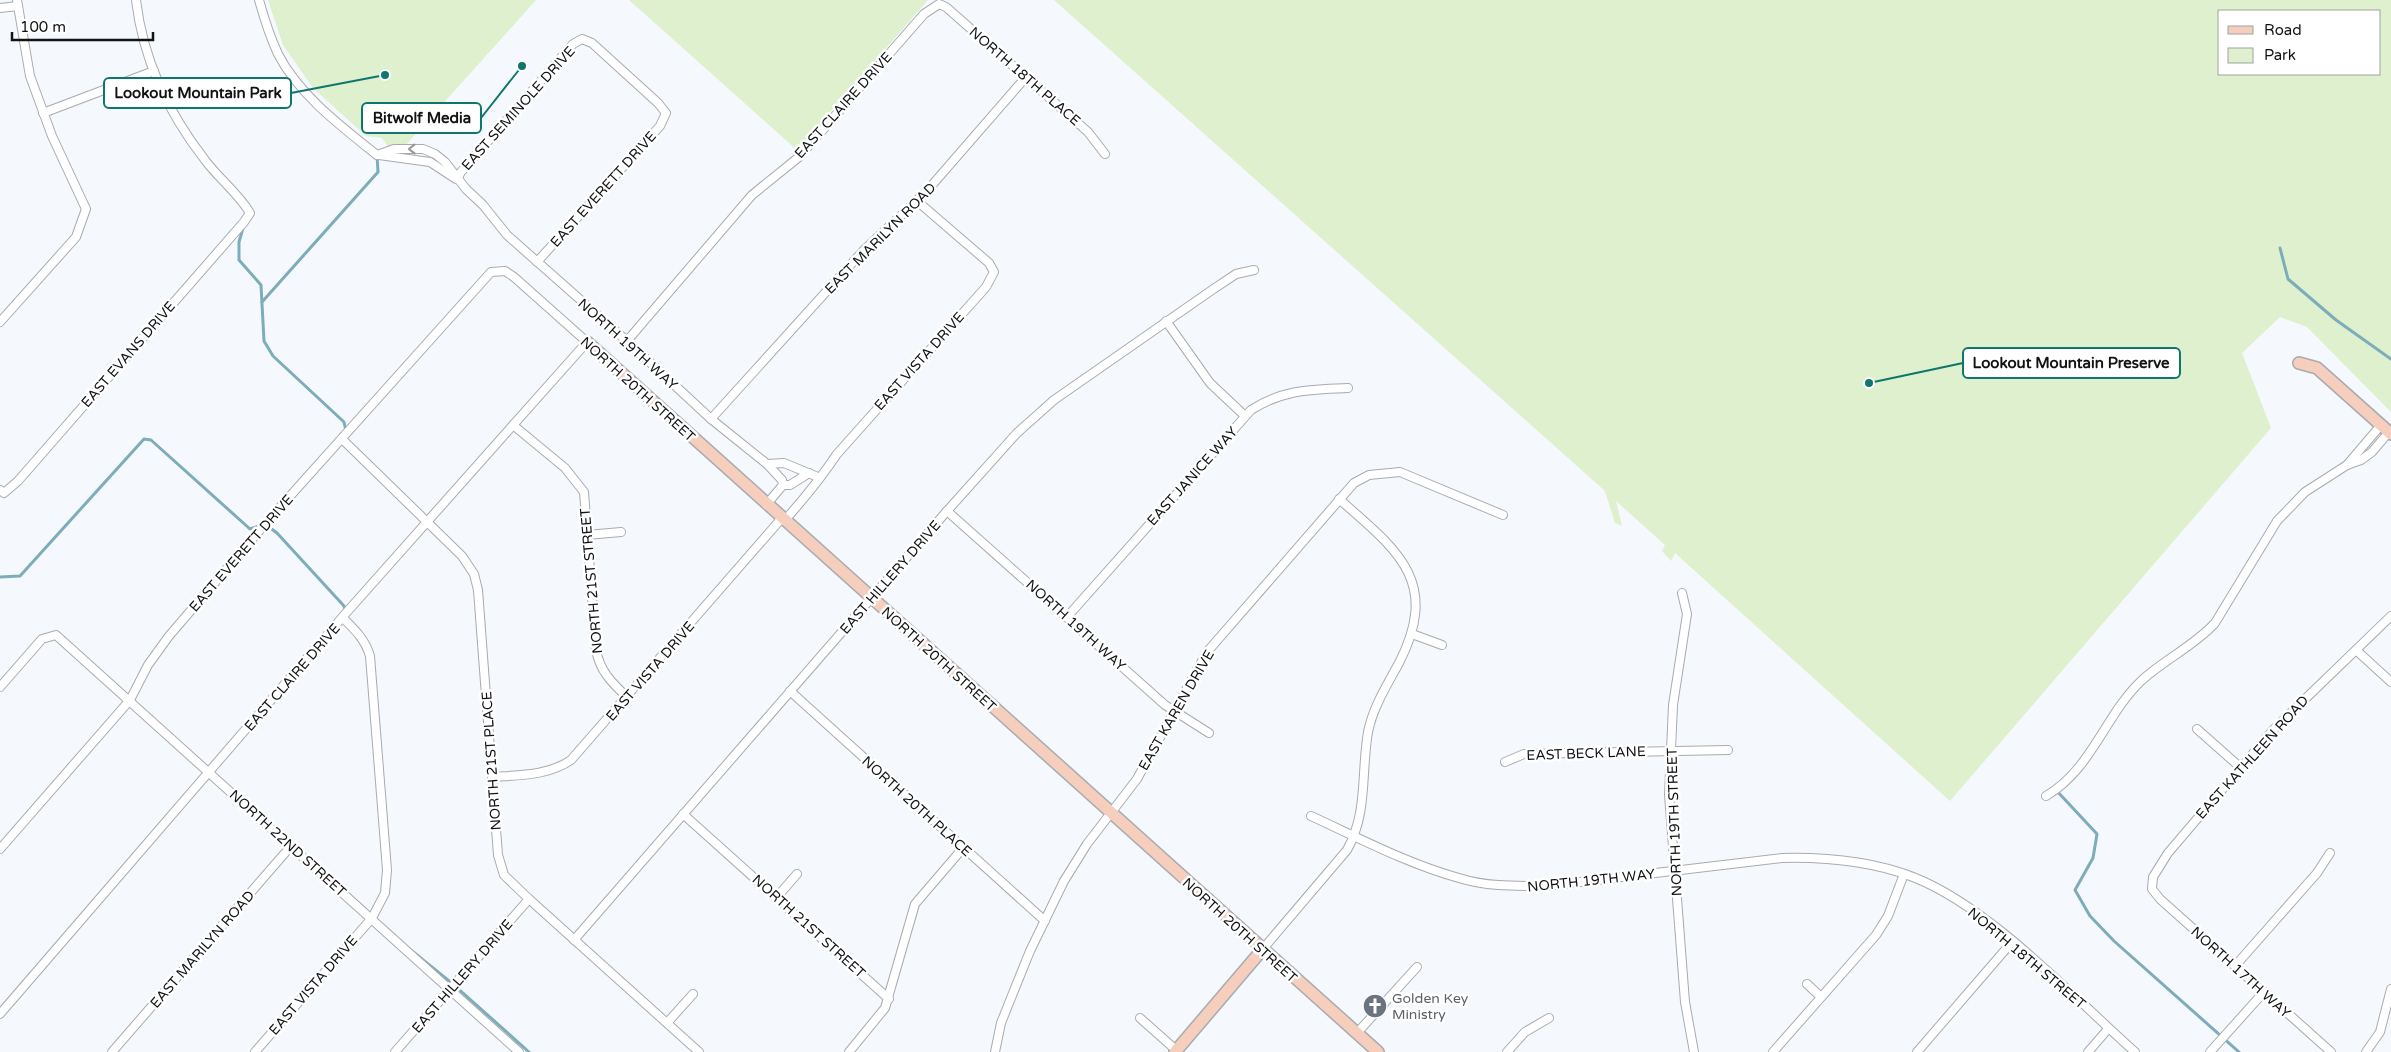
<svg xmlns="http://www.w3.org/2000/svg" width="2391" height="1052" viewBox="0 0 2391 1052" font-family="'Varela Round',sans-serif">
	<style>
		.green { fill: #def0ce; fill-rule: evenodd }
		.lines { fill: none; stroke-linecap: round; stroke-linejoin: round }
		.stream { stroke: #7cadb9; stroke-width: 3 }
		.street-casing { stroke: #a8abaf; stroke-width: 10 }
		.secondary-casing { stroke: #a8abaf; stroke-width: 14 }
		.street { stroke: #fff; stroke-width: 8 }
		.secondary { stroke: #f5cebe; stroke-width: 11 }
		.oneway { stroke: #949596 }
		.labels { text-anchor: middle; stroke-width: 5; stroke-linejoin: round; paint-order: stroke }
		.street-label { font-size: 14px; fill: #121315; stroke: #fff }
		.worship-label { font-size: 14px; fill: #5b616d; stroke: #fff; text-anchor: start }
		.leader { fill: none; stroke: #0f766e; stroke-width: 2 }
		.callout-dot { fill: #0f766e; stroke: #fff; stroke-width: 2 }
		.callout { fill: #fff; stroke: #0f766e; stroke-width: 2 }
		.callout-label { font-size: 15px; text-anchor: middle; font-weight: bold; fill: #121315 }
	</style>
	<rect width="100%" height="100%" fill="#f5f8fc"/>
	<g class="green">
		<path d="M 268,0 L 536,0 L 404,147 L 389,148 L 382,138 L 366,136 L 313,88 L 283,45 Z"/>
		<path d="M 629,0 L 928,0 L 797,150 Z"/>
		<path d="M 1054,0 L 2391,0 L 2391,412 L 2307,327 L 2280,317 L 2242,353 L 2271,428 L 1950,801 L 1675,553 L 1671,561 L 1662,551 L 1665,545 L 1616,501 L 1622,526 L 1615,523 L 1605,491 ZM 2220,11 L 2380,11 L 2380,74 L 2220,74 Z"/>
	</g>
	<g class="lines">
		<g class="stream">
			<path d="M 243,228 L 239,242 L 239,260 L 261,285 L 264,341 L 273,356 L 344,422 L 346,431"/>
			<path d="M 2280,248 L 2288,279 L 2336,320 L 2391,359"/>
			<path d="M 262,302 L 378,172 L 377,155"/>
			<path d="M 0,577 L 20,576 L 144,439 L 151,440 L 250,529 L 265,524 L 277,533 L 344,606 L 346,612"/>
			<path d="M 2056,790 L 2097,834 L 2093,858 L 2075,890 L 2090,916 L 2114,941 L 2239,1052"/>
			<path d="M 412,951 L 454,985 L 529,1052"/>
		</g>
		<g class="street-casing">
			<g id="street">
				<path d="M 259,0 C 264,18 270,37 278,54 C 299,95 342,127 377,155"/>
				<path d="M 0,8 L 18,6"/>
				<path d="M 43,113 L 154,71"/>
				<path d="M 377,155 L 394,149 L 423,149 L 435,154 L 445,162 L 466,189 L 483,205 L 507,235 L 627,341 L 711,419 L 767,464 L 784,463 L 818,477"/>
				<path d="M 379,155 L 430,162 L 456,179"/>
				<path d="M 457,179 L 461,172 L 573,44 L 582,39 L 592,43 L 658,103 L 666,113 L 660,126 L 537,262"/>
				<path d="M 1166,321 L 1210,383 L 1245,416"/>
				<path d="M 0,322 L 76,237 L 86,209 L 52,136 L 30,76 L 17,0"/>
				<path d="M 627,341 L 752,195 L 799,157 L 924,14 L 939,4 L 946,7 L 1088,132 L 1105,154"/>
				<path d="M 711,419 L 863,251 L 926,192 L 1026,77"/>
				<path d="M 513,425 L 565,468 L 584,492 L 596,650 C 600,671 611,682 627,697"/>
				<path d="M 342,439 L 462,556 L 474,574 L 478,590 L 498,855 L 504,875 L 529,899 L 699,1052"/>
				<path d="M 2347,465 L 2381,425"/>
				<path d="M 783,485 L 790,485 L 809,473"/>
				<path d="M 0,490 L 4,493 L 18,481 L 244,222 L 250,213 C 238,193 219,179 205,160 C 169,114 143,59 136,0"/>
				<path d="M 766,505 L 783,485 L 782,480 L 767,464"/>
				<path d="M 947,511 L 1165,705 L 1209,733"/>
				<path d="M 784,521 C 803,500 821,478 837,454 L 986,287 L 994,272 L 989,263 L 917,201"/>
				<path d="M 587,535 L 621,532"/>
				<path d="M 1682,593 L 1687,614 L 1673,705 L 1669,795 L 1685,1002 L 1694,1052"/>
				<path d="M 1067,617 L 1251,410 C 1284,389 1310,390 1348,388"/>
				<path d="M 1412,634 L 1442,645"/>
				<path d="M 2356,650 L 2391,682"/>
				<path d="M 0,687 L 42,639 L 56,635 L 519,1052"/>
				<path d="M 790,691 L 1045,921"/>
				<path d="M 2197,729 L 2241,768"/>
				<path d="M 1505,762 L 1524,754 L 1728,750"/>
				<path d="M 492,777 C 519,775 548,776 571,760 L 781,519"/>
				<path d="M 2046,796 C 2091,770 2105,716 2140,682 C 2163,660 2193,647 2215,623 L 2277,521 L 2305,492 L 2347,465 L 2361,460 L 2372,452 L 2389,432"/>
				<path d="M 683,814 L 889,999"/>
				<path d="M 1311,816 C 1359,838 1408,864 1459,878 C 1487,887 1517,886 1546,886 L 1782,858 C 1827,857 1871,861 1913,877 C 1990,907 2072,996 2135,1052"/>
				<path d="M 0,849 L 130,700 L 148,665 L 169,636 L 265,524 L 491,272 L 505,271 L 514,277 L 587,342 L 346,613 L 0,1014"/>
				<path d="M 776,898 L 797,874"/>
				<path d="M 574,940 L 947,511 L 1017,433 L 1054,400 L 1212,290 L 1236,274 L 1254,270"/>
				<path d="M 1262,950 L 1347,850 C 1368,813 1361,772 1368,732 C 1373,707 1387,685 1399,663 C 1441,581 1397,550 1339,499"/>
				<path d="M 2235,966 L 2317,873 L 2330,853"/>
				<path d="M 1807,984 L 1821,997"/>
				<path d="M 1140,1018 L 1176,1050"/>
				<path d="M 667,1023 L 693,994"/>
				<path d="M 1357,1033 L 1417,967"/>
				<path d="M 112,1052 L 291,846"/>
				<path d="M 255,1052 L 372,918 L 385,893 L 387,870 L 370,656 C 365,639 355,630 343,618"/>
				<path d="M 395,1052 L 529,899"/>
				<path d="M 849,1052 L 885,1008 L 915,904 L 963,848"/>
				<path d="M 995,1052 L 1001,1023 L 1011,998 L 1030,951 L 1064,881 L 1087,844 L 1137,779 L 1207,652 L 1354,483 L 1369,475 L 1400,472 L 1503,515"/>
				<path d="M 1507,1052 L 1525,1032 L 1549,1018"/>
				<path d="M 1773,1052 L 1876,935 L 1888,916 L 1904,874"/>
				<path d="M 1917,1052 L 2012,942"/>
				<path d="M 2088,1052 L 2108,1029"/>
				<path d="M 2210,1052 L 2263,993"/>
				<path d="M 2331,1052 L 2160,899 L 2152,889 L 2153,877 L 2168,853 L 2273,730 L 2391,616"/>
				<path d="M 2366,1052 L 2380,1032 L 2391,989"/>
			</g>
		</g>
		<g class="secondary-casing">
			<g id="secondary">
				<path d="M 587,342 L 1378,1052"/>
				<path d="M 2299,363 L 2317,368 L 2391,434"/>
				<path d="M 1175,1052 L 1262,950"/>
			</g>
		</g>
		<use href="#street" class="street"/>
		<use href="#secondary" class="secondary"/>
	</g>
	<defs><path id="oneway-chevron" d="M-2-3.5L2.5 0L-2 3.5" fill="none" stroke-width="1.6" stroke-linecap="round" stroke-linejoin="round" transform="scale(1.25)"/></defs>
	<use class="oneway" href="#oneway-chevron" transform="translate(412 149) rotate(-180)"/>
	<defs>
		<g id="church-disc" transform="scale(1.25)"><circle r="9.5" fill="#6b7280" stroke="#fff"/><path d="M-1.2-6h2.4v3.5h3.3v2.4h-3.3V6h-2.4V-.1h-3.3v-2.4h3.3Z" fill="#fff"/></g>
	</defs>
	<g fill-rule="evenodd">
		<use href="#church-disc" x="1375" y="1006"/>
	</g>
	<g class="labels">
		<g class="street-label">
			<text transform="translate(1025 76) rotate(41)" y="5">NORTH 18TH PLACE</text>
			<text transform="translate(843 105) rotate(-48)" y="5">EAST CLAIRE DRIVE</text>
			<text transform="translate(518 108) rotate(-48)" y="5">EAST SEMINOLE DRIVE</text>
			<text transform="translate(603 189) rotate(-48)" y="5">EAST EVERETT DRIVE</text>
			<text transform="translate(880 238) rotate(-45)" y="5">EAST MARILYN ROAD</text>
			<text transform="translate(628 344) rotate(42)" y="5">NORTH 19TH WAY</text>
			<text transform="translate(128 354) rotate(-49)" y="5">EAST EVANS DRIVE</text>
			<text transform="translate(919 361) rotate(-48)" y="5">EAST VISTA DRIVE</text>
			<text transform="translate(638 389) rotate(42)" y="5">NORTH 20TH STREET</text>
			<text transform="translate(1192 476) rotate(-48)" y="5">EAST JANICE WAY</text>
			<text transform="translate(241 553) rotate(-49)" y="5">EAST EVERETT DRIVE</text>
			<text transform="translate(890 577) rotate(-49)" y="5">EAST HILLERY DRIVE</text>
			<text transform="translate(591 581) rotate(-95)" y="5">NORTH 21ST STREET</text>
			<text transform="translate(1076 625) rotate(42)" y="5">NORTH 19TH WAY</text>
			<text transform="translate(939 659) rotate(42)" y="5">NORTH 20TH STREET</text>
			<text transform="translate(650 671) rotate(-49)" y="5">EAST VISTA DRIVE</text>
			<text transform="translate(292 677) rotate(-49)" y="5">EAST CLAIRE DRIVE</text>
			<text transform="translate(1176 710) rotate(-60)" y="5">EAST KAREN DRIVE</text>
			<text transform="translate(1586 753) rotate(-2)" y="5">EAST BECK LANE</text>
			<text transform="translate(2252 757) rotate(-48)" y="5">EAST KATHLEEN ROAD</text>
			<text transform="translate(491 761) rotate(-94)" y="5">NORTH 21ST PLACE</text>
			<text transform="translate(917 806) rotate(42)" y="5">NORTH 20TH PLACE</text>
			<text transform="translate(1674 822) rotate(-92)" y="5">NORTH 19TH STREET</text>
			<text transform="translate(288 843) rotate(42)" y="5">NORTH 22ND STREET</text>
			<text transform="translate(1591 880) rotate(-6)" y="5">NORTH 19TH WAY</text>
			<text transform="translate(809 926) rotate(42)" y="5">NORTH 21ST STREET</text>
			<text transform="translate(1240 930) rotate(42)" y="5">NORTH 20TH STREET</text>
			<text transform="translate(202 949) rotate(-49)" y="5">EAST MARILYN ROAD</text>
			<text transform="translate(2027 958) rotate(40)" y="5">NORTH 18TH STREET</text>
			<text transform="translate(2241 972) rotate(42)" y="5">NORTH 17TH WAY</text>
			<text transform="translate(462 976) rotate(-49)" y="5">EAST HILLERY DRIVE</text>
			<text transform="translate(313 985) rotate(-49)" y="5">EAST VISTA DRIVE</text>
		</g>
		<g class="worship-label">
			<text x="1392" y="1003">Golden Key<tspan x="1392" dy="16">Ministry</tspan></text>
		</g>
	</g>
	<path class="leader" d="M385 75L291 93M522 66L481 118M1869 383L1963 363"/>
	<g class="callout-dot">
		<circle cx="385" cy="75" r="5"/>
		<circle cx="522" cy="66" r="5"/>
		<circle cx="1869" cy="383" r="5"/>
	</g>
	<g class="callout">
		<rect x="104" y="78" width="187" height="30" rx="5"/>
		<rect x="362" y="103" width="119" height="30" rx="5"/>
		<rect x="1963" y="348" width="217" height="30" rx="5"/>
	</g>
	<g class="callout-label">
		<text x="198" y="98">Lookout Mountain Park</text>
		<text x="422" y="123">Bitwolf Media</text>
		<text x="2071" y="368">Lookout Mountain Preserve</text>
	</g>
	<rect x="2218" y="10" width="162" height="65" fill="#ffffff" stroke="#a0a1a1"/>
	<rect x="2228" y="26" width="25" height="8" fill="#f5cebe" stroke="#a0a1a1"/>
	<text x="2264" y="35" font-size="15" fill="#121315">Road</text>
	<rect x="2228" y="48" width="25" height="15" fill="#def0ce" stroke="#a0a1a1"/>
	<text x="2264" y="60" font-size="15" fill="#121315">Park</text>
	<path d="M12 32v8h141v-8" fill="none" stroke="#121315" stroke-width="2.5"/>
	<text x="20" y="32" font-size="15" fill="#121315" stroke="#ffffff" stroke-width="4" paint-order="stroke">100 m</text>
</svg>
